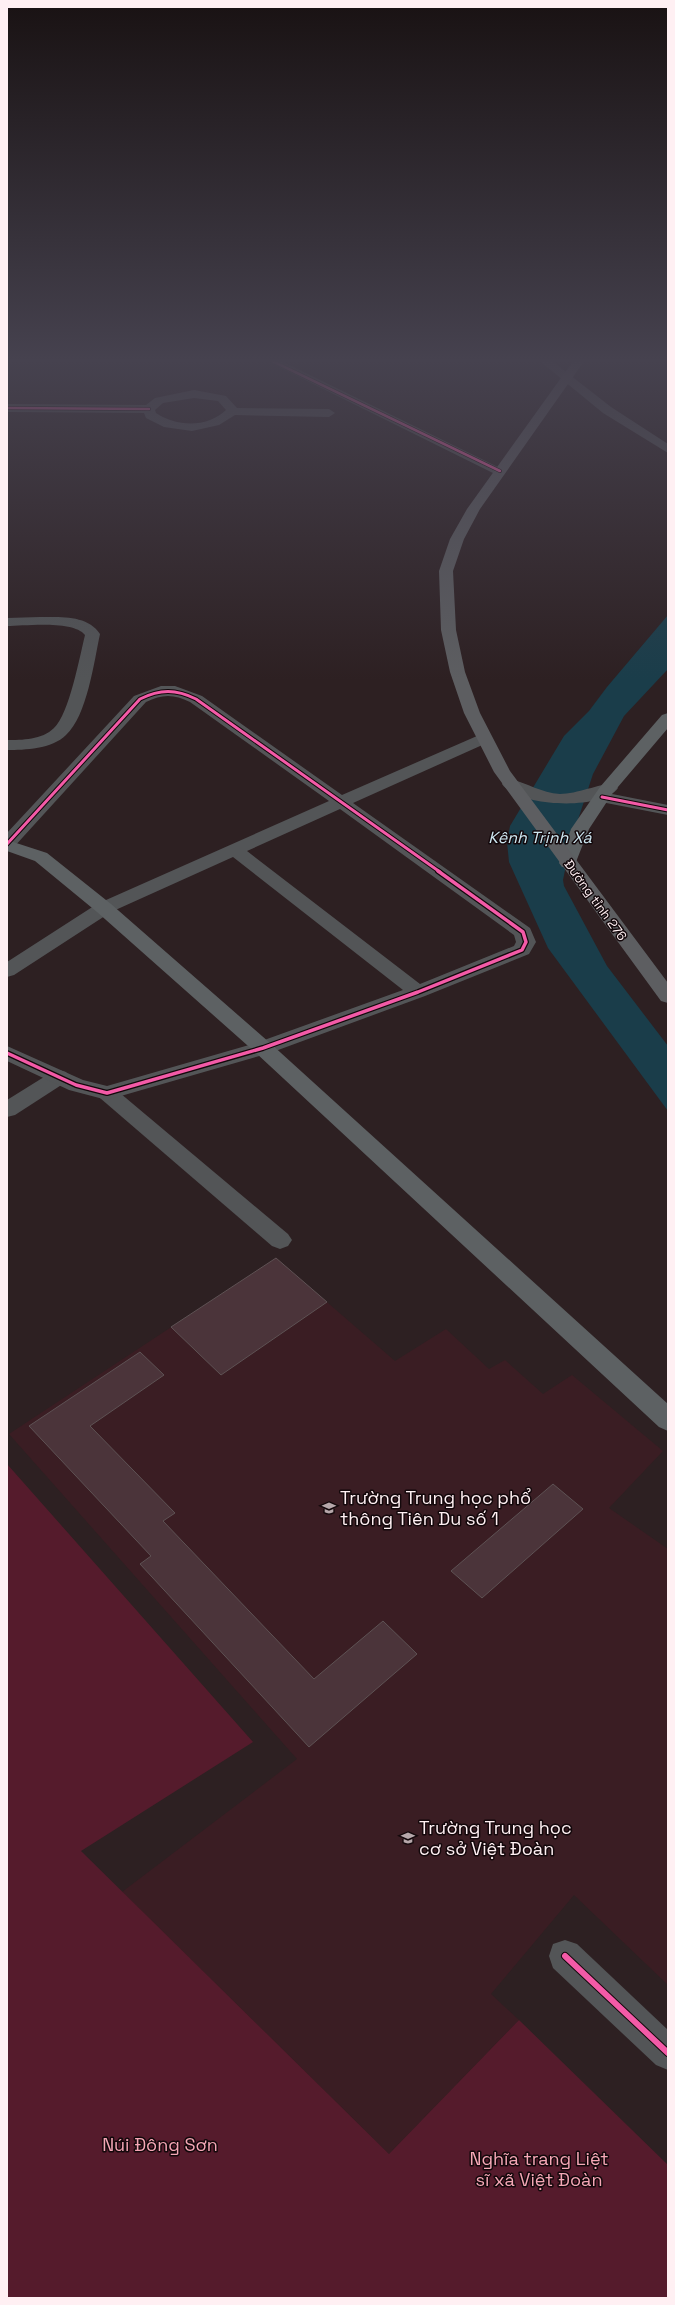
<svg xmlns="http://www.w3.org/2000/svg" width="675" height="2305" viewBox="0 0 675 2305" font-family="'Space Grotesk',sans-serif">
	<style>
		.built { fill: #3a1d23 }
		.green { fill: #551b2c }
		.water { fill: #1a3d4a }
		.building { fill: #4b343a; stroke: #5e5254 }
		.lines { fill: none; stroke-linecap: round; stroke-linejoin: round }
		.minor { fill: #535557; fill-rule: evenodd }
		.tertiary { fill: #535557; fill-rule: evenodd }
		.secondary { fill: #5d6163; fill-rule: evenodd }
		.primary { fill: #5d5e61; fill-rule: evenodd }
		.cycleway-far3-casing { stroke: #13080b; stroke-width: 4 }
		.cycleway-far2-casing { stroke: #13080b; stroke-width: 5 }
		.cycleway-far1-casing { stroke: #13080b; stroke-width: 6 }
		.cycleway-casing { stroke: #13080b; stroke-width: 8 }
		.cycleway-far3 { stroke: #f35aa7; stroke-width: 2.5 }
		.cycleway-far2 { stroke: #f35aa7; stroke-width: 3 }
		.cycleway-far1 { stroke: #f35aa7; stroke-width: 3.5 }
		.cycleway { stroke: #f35aa7; stroke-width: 6 }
		.labels { text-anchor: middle; stroke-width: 3; stroke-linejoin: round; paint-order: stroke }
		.far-street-label { font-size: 13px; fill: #fff0f3; stroke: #13080b }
		.water-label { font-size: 16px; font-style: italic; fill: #cde7f1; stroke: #13080b }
		.near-poi-label { font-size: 18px; fill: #fff0f3; stroke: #13080b; text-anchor: start }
		.near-park-label { font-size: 18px; fill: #f5a7b6; stroke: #13080b }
	</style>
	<rect width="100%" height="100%" fill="#2d2022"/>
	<path class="built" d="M 276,1258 L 395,1361 L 446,1329 L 489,1369 L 505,1360 L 543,1394 L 572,1375 L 663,1451 L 609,1508 L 668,1549 L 668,1985 L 574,1895 L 491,1994 L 519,2020 L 389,2154 L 122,1892 L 297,1759 L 9,1434 Z"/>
	<path class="green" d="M 7,1464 L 253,1742 L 81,1851 L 389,2154 L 519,2020 L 668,2165 L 668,2298 L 7,2298 Z"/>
	<path class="water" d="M 668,615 L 668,669 L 624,716 L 593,774 L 571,841 L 563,880 L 564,886 L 607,966 L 668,1046 L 668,1111 L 548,948 L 509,862 L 507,842 L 510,826 L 564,736 L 589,711 L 607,687 Z"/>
	<g class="building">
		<path d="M 276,1258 L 327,1302 L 221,1375 L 171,1327 Z"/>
		<path d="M 140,1352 L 164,1375 L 90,1426 L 175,1513 L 163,1521 L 314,1679 L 383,1621 L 417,1654 L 309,1747 L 140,1564 L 151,1556 L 29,1426 Z"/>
		<path d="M 553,1484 L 583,1509 L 482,1598 L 451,1571 Z"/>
	</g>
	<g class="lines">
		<g class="minor">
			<path d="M 259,357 L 273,357 L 506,471 L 500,475 L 495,474 Z"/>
			<path d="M 535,357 L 547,357 L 611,407 L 668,444 L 668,453 L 603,413 Z"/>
			<path d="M 194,390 L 226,396 L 237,408 L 329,409 L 335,413 L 329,417 L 235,415 L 219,425 L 192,431 L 164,427 L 146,418 L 144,413 L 7,412 L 7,404 L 146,405 L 155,398 ZM 194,398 L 218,401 L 226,410 C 207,428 177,427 156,413 L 155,410 L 163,403 Z"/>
			<path d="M 40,617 C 61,617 88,615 100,634 C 94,662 87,716 66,735 C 52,749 25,750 7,750 L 7,740 C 22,740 42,740 54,728 C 69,715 80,655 85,635 C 73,620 25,626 7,626 L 7,618 Z"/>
			<path d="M 161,686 L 175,686 L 202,696 L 342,795 L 477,736 L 489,736 L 491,739 L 489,742 L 353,803 L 530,928 L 536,942 L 529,954 L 425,996 L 270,1053 L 263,1055 L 256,1053 L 253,1048 L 256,1043 L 403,990 L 233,857 L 111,912 L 14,975 L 7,977 L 7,962 L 97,904 L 329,801 L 190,702 C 174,694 162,694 146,702 L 13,848 L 7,849 L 7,833 L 134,696 ZM 340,809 L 514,935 L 516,942 L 514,946 L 420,984 L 247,851 Z"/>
			<path d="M 602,792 L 668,805 L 668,815 L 596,801 L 593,797 L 596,793 Z"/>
			<path d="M 59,1070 L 66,1072 L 69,1077 L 66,1082 L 15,1115 L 7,1117 L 7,1100 L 52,1072 Z"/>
			<path d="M 107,1086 L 114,1088 L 288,1234 L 292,1240 L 288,1246 L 280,1249 L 272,1246 L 100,1098 L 96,1093 L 100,1088 Z"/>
			<path d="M 565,1940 L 577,1944 L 668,2030 L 668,2070 L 656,2065 L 553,1968 L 549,1956 L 553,1944 Z"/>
		</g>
		<g class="tertiary">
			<path d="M 510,779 C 528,783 541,793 560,794 C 578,794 604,782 615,784 L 618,788 C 602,811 517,807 502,784 L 504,780 Z"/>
			<path d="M 263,1041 L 270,1043 L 273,1048 L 270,1053 L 107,1100 L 69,1090 L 7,1061 L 7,1046 L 83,1080 L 107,1086 Z"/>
		</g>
		<g class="secondary">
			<path d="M 668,713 L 668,728 L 612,794 L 589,829 L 574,867 L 562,867 L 559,863 L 571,829 L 600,787 L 662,715 Z"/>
			<path d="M 7,840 L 47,853 L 111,904 L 270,1043 L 668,1404 L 668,1431 L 659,1427 L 256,1053 L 97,912 L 35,861 L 7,851 Z"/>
		</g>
		<path class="primary" d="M 576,357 L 587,357 L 480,509 L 464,539 L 453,571 L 456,630 L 465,672 L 480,713 L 510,771 L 668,983 L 668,1003 L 661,1001 L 494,772 L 464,713 L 450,672 L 441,630 L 439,571 L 450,539 L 467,509 Z"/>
		<g class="cycleway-far3-casing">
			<g id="cycleway-far3">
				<path d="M 264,357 L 500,471"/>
				<path d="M 7,408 L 149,409"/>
			</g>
		</g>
		<g class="cycleway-far2-casing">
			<g id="cycleway-far2">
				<path d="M 602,797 L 668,810"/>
				<path d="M 7,844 L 140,699 C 160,689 176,689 196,699 L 440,872"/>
			</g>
		</g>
		<g class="cycleway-far1-casing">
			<path id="cycleway-far1" d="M 7,1053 L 76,1085 L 107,1093 L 263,1048 L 418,992 L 522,950 L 526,942 L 523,932 L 438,871"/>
		</g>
		<g class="cycleway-casing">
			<path id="cycleway" d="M 565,1956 L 668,2053"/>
		</g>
		<use href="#cycleway-far3" class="cycleway-far3"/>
		<use href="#cycleway-far2" class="cycleway-far2"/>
		<use href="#cycleway-far1" class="cycleway-far1"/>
		<use href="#cycleway" class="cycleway"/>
	</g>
	<linearGradient id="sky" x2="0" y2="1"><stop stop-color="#191213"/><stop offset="0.53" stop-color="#46424f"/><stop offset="1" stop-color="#46424f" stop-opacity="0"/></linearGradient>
	<rect width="675" height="680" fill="url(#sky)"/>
	<defs>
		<g id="school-bare" transform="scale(1.08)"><path d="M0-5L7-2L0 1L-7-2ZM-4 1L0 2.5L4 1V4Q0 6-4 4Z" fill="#b6a7aa" stroke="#13080b" stroke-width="2.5" paint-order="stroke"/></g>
	</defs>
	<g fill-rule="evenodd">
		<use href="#school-bare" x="329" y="1508"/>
		<use href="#school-bare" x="408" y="1838"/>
	</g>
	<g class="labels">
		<g class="far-street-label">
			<text transform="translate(596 900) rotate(54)" y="5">Đường tỉnh 276</text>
		</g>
		<g class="water-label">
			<text x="540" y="843">Kênh Trịnh Xá</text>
		</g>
		<g class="near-poi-label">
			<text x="340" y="1504">Trường Trung học phổ<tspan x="340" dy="21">thông Tiên Du số 1</tspan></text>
			<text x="419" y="1834">Trường Trung học<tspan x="419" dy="21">cơ sở Việt Đoàn</tspan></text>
		</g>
		<g class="near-park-label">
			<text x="160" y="2151">Núi Đông Sơn</text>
			<text x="539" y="2165">Nghĩa trang Liệt<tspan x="539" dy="21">sĩ xã Việt Đoàn</tspan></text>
		</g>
	</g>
	<rect width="675" height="2305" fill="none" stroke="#fff0f3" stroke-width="16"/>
</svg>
